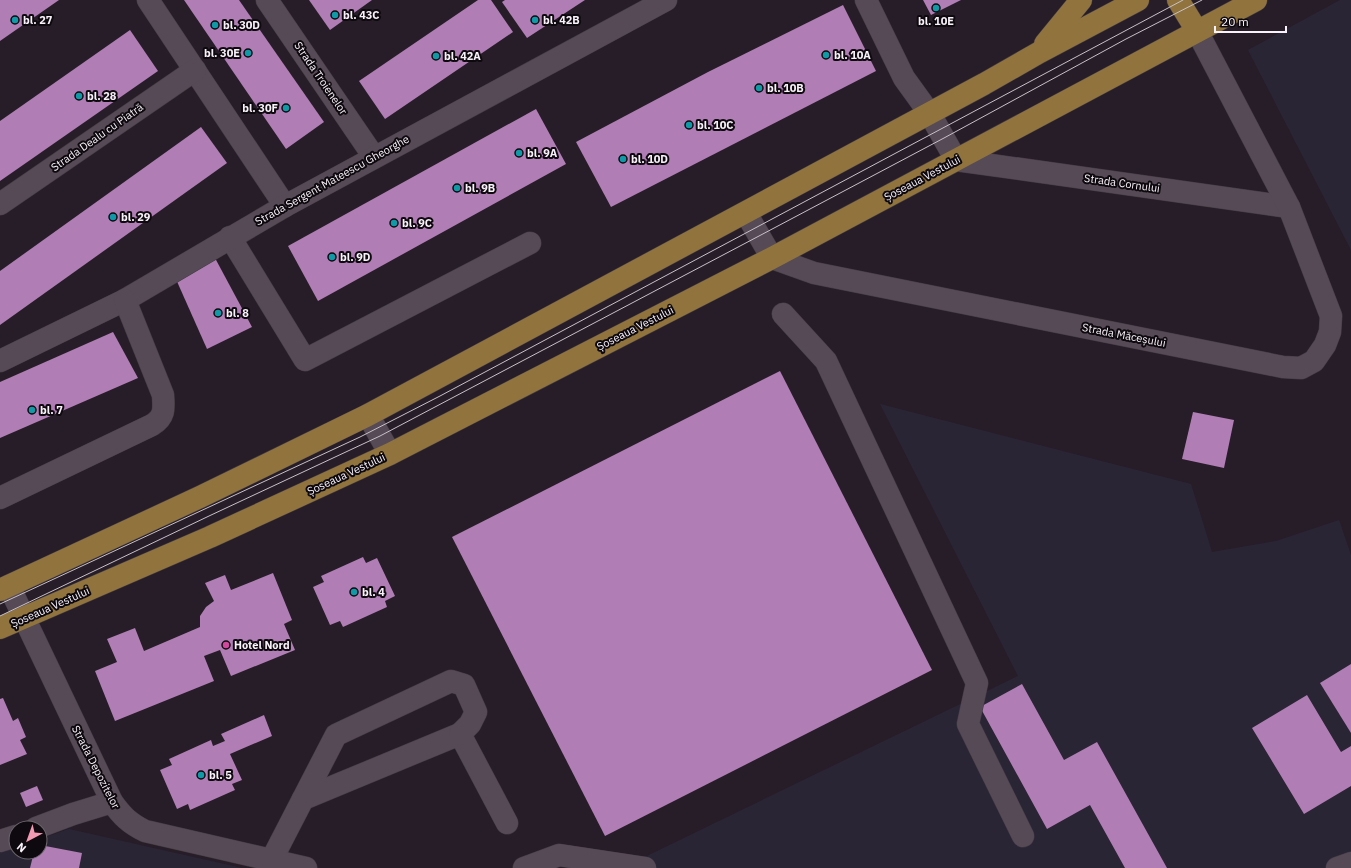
<svg xmlns="http://www.w3.org/2000/svg" width="1351" height="868" viewBox="0 0 1351 868" font-family="'IBM Plex Sans',sans-serif">
	<style>
		.industrial { fill: #2a2535 }
		.building { fill: #b07db5 }
		.lines { fill: none; stroke-linecap: round; stroke-linejoin: round }
		.minor-casing { stroke: #433b44; stroke-width: 23 }
		.major-casing { stroke: #433b44; stroke-width: 23 }
		.minor { stroke: #564a57; stroke-width: 22 }
		.major { stroke: #91743d; stroke-width: 22 }
		.tram { stroke: #c8c0c9; stroke-width: 1 }
		.culture-dot { fill: #0f9aa8; stroke: #0d090e; stroke-width: 1.5 }
		.hotel-dot { fill: #d1479c; stroke: #0d090e; stroke-width: 1.5 }
		.labels { text-anchor: middle; stroke-width: 4; stroke-linejoin: round; paint-order: stroke }
		.poi-label { font-size: 11px; font-weight: bold; fill: #faf2fa; stroke: #0d090e; text-anchor: start }
		.street-label { font-size: 11px; fill: #faf2fa; stroke: #0d090e }
	</style>
	<rect width="100%" height="100%" fill="#271d28"/>
	<g class="industrial">
		<path d="M 1340,0 L 1351,0 L 1351,250 L 1248,50 Z"/>
		<path d="M 880,404 L 1191,484 L 1212,552 L 1276,541 L 1339,520 L 1351,555 L 1351,868 L 622,868 L 1018,676 Z"/>
		<path d="M 69,829 L 242,868 L 0,868 L 0,853 L 16,847 L 16,852 L 40,852 L 40,839 Z"/>
	</g>
	<g class="building">
		<path d="M 0,0 L 59,0 L 0,41 Z"/>
		<path d="M 184,0 L 239,0 L 324,122 L 286,149 Z"/>
		<path d="M 309,0 L 372,0 L 330,30 Z"/>
		<path d="M 478,0 L 491,0 L 513,32 L 385,119 L 359,81 Z"/>
		<path d="M 505,0 L 585,0 L 527,38 L 502,2 Z"/>
		<path d="M 923,0 L 961,0 L 931,15 Z"/>
		<path d="M 843,5 L 876,71 L 611,207 L 576,142 L 708,72 Z"/>
		<path d="M 130,30 L 158,71 L 0,181 L 0,121 Z"/>
		<path d="M 536,109 L 566,164 L 318,301 L 288,246 Z"/>
		<path d="M 201,127 L 227,163 L 0,325 L 0,271 Z"/>
		<path d="M 215,258 L 252,327 L 207,349 L 175,277 Z"/>
		<path d="M 113,332 L 138,378 L 0,438 L 0,382 Z"/>
		<path d="M 780,371 L 932,670 L 605,836 L 452,537 Z"/>
		<path d="M 1193,412 L 1234,420 L 1224,468 L 1182,459 Z"/>
		<path d="M 363,557 L 366,563 L 377,558 L 395,596 L 385,601 L 387,607 L 343,627 L 340,621 L 330,625 L 313,587 L 324,582 L 321,576 Z"/>
		<path d="M 273,573 L 292,620 L 284,624 L 295,650 L 231,676 L 220,650 L 204,656 L 214,681 L 115,721 L 95,671 L 117,662 L 107,639 L 135,628 L 144,651 L 200,627 L 200,616 L 206,607 L 214,601 L 205,583 L 225,575 L 231,590 Z"/>
		<path d="M 1351,664 L 1351,733 L 1320,683 Z"/>
		<path d="M 1022,684 L 1064,760 L 1097,742 L 1167,868 L 1125,868 L 1090,805 L 1047,829 L 980,707 Z"/>
		<path d="M 1307,695 L 1341,752 L 1351,746 L 1351,786 L 1304,814 L 1252,728 Z"/>
		<path d="M 3,698 L 13,721 L 18,718 L 26,737 L 20,740 L 27,754 L 0,765 L 0,699 Z"/>
		<path d="M 264,715 L 272,736 L 230,754 L 242,780 L 232,784 L 235,790 L 190,810 L 188,804 L 177,809 L 160,770 L 172,765 L 169,759 L 211,740 L 213,746 L 225,741 L 221,734 Z"/>
		<path d="M 37,786 L 43,800 L 26,807 L 20,793 Z"/>
		<path d="M 40,845 L 82,853 L 79,868 L 30,868 L 34,852 L 40,852 Z"/>
	</g>
	<g class="lines">
		<g class="minor-casing">
			<g id="minor">
				<path d="M 148,0 L 285,206"/>
				<path d="M 267,0 L 374,157"/>
				<path d="M 866,0 L 904,78 L 930,114 L 956,160 L 1289,207"/>
				<path d="M 0,204 L 195,70"/>
				<path d="M 746,213 L 772,258 L 814,273 L 1283,367 L 1301,368 L 1314,361 L 1325,345 L 1330,332 L 1331,316 L 1289,207 L 1197,31"/>
				<path d="M 230,237 L 305,360 L 530,243"/>
				<path d="M 783,314 L 826,361 L 977,683 L 968,724 L 1023,836"/>
				<path d="M 0,361 L 125,300 L 285,206 L 666,0"/>
				<path d="M 368,415 L 390,454"/>
				<path d="M 0,498 L 152,425 C 165,417 164,409 163,395 L 125,300"/>
				<path d="M 9,586 L 112,802 C 122,816 129,823 145,831 L 306,868"/>
				<path d="M 303,799 L 460,734 L 507,823"/>
				<path d="M 36,828 L 73,814 L 112,802"/>
				<path d="M 0,841 L 16,836"/>
				<path d="M 272,859 L 336,735 L 451,681 L 464,685 L 476,712 L 470,724 L 460,734"/>
				<path d="M 524,868 L 559,855 L 645,868"/>
				<path d="M 1337,868 L 1351,863"/>
			</g>
		</g>
		<g class="major-casing">
			<g id="major">
				<path d="M 1178,0 L 1197,31"/>
				<path d="M 1045,44 L 1081,0"/>
				<path d="M 0,590 L 200,497 L 368,415 L 984,84 L 1040,52 L 1138,0"/>
				<path d="M 0,628 L 210,537 L 390,454 L 772,258 L 1256,0"/>
			</g>
		</g>
		<use href="#minor" class="minor"/>
		<use href="#major" class="major"/>
		<g class="tram">
			<path d="M 0,604 L 360,437 L 440,396 L 1183,0"/>
			<path d="M 0,616 L 209,516 L 380,436 L 759,236 L 944,138 L 1126,39 L 1202,0"/>
		</g>
	</g>
	<g class="culture-dot">
		<circle cx="936" cy="8" r="4"/>
		<circle cx="335" cy="15" r="4"/>
		<circle cx="15" cy="20" r="4"/>
		<circle cx="535" cy="20" r="4"/>
		<circle cx="215" cy="25" r="4"/>
		<circle cx="248" cy="53" r="4"/>
		<circle cx="826" cy="55" r="4"/>
		<circle cx="436" cy="56" r="4"/>
		<circle cx="759" cy="88" r="4"/>
		<circle cx="79" cy="96" r="4"/>
		<circle cx="286" cy="108" r="4"/>
		<circle cx="689" cy="125" r="4"/>
		<circle cx="519" cy="153" r="4"/>
		<circle cx="623" cy="159" r="4"/>
		<circle cx="457" cy="188" r="4"/>
		<circle cx="113" cy="217" r="4"/>
		<circle cx="394" cy="223" r="4"/>
		<circle cx="332" cy="257" r="4"/>
		<circle cx="218" cy="313" r="4"/>
		<circle cx="32" cy="410" r="4"/>
		<circle cx="354" cy="592" r="4"/>
		<circle cx="201" cy="775" r="4"/>
	</g>
	<circle class="hotel-dot" cx="226" cy="645" r="4"/>
	<g class="labels">
		<g class="poi-label">
			<text x="343" y="19">bl. 43C</text>
			<text x="23" y="24">bl. 27</text>
			<text x="543" y="24">bl. 42B</text>
			<text x="936" y="25" text-anchor="middle">bl. 10E</text>
			<text x="223" y="29">bl. 30D</text>
			<text x="240" y="57" text-anchor="end">bl. 30E</text>
			<text x="834" y="59">bl. 10A</text>
			<text x="444" y="60">bl. 42A</text>
			<text x="767" y="92">bl. 10B</text>
			<text x="87" y="100">bl. 28</text>
			<text x="278" y="112" text-anchor="end">bl. 30F</text>
			<text x="697" y="129">bl. 10C</text>
			<text x="527" y="157">bl. 9A</text>
			<text x="631" y="163">bl. 10D</text>
			<text x="465" y="192">bl. 9B</text>
			<text x="121" y="221">bl. 29</text>
			<text x="402" y="227">bl. 9C</text>
			<text x="340" y="261">bl. 9D</text>
			<text x="226" y="317">bl. 8</text>
			<text x="40" y="414">bl. 7</text>
			<text x="362" y="596">bl. 4</text>
			<text x="234" y="649">Hotel Nord</text>
			<text x="209" y="779">bl. 5</text>
		</g>
		<g class="street-label">
			<text transform="translate(321 78) rotate(56)" y="4">Strada Troienelor</text>
			<text transform="translate(97 137) rotate(-35)" y="4">Strada Dealu cu Piatră</text>
			<text transform="translate(922 178) rotate(-28)" y="4">Șoseaua Vestului</text>
			<text transform="translate(332 180) rotate(-29)" y="4">Strada Sergent Mateescu Gheorghe</text>
			<text transform="translate(1122 183) rotate(8)" y="4">Strada Cornului</text>
			<text transform="translate(635 328) rotate(-27)" y="4">Șoseaua Vestului</text>
			<text transform="translate(1124 335) rotate(11)" y="4">Strada Măceșului</text>
			<text transform="translate(346 474) rotate(-25)" y="4">Șoseaua Vestului</text>
			<text transform="translate(50 607) rotate(-24)" y="4">Șoseaua Vestului</text>
			<text transform="translate(96 767) rotate(63)" y="4">Strada Depozitelor</text>
		</g>
	</g>
	<g transform="translate(28 840) rotate(221)"><circle r="19" fill="#0d090e" stroke="#6c666c"/>
	<path d="M0-3L7 15L0 10L-7 15Z" fill="#f19ab1"/>
	<text y="-6" font-size="11" font-weight="bold" text-anchor="middle" fill="#faf2fa">N</text>
	</g>
	<path d="M1215 26v6h71v-6" fill="none" stroke="#faf2fa" stroke-width="2"/>
	<text x="1221" y="26" font-size="12" fill="#faf2fa" stroke="#0d090e" stroke-width="3" paint-order="stroke">20 m</text>
</svg>
